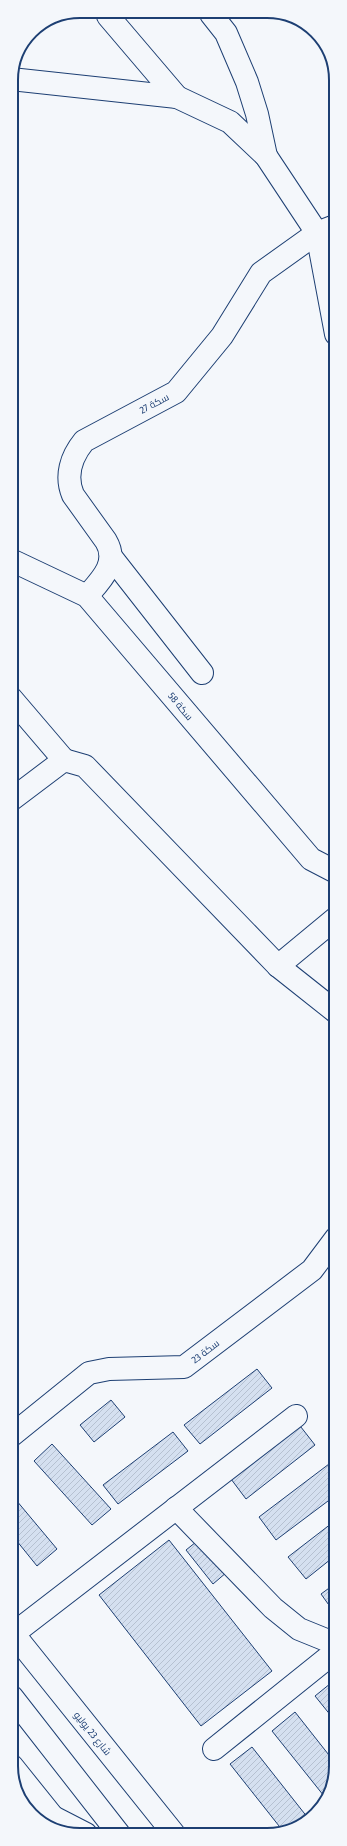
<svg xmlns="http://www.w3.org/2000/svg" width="347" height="1846" viewBox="0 0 347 1846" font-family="'Fira Sans Condensed',Cairo,sans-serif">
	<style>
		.building { fill: url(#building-hatch); stroke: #1d3f73 }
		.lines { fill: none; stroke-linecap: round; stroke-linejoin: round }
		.minor-casing { stroke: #1d3f73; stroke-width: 24 }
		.major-casing { stroke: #1d3f73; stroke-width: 24 }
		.minor { stroke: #f4f7fb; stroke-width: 22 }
		.major { stroke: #f4f7fb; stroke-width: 22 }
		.labels { text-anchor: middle; stroke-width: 3; stroke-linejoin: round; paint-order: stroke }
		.street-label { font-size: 10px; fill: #1d3f73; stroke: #f4f7fb }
		.rim { fill: none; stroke: #1d3f73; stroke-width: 2 }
	</style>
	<defs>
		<pattern id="building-hatch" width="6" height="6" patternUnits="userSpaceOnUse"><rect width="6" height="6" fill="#d5e0f0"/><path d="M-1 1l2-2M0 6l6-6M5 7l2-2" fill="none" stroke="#b6c1d1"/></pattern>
	</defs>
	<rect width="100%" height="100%" fill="#f4f7fb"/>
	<g class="building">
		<path d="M 257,1369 L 272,1388 L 200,1444 L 184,1425 Z"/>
		<path d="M 111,1400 L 125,1417 L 94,1442 L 80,1425 Z"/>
		<path d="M 297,1422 L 315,1445 L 246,1499 L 228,1475 Z"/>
		<path d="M 173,1432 L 188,1451 L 118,1504 L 103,1485 Z"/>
		<path d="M 52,1444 L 111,1509 L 92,1525 L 34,1461 Z"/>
		<path d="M 329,1464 L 336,1474 L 336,1495 L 276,1540 L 259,1517 Z"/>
		<path d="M 11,1494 L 57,1549 L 37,1566 L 12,1535 Z"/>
		<path d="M 336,1520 L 336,1555 L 306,1579 L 288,1557 Z"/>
		<path d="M 201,1538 L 227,1572 L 213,1584 L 186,1550 Z"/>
		<path d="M 169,1540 L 272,1671 L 201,1726 L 99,1595 Z"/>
		<path d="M 336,1583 L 336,1615 L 321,1594 Z"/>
		<path d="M 336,1679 L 336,1722 L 315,1696 Z"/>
		<path d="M 295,1712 L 336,1764 L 336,1770 L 324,1796 L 272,1731 Z"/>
		<path d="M 252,1747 L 308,1818 L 283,1831 L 230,1764 Z"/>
	</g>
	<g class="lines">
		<g class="minor-casing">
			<g id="minor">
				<path d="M 211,14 L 226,33 L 247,82 L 257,114 L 266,156"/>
				<path d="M 108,16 L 177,97"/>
				<path d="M 11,79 L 177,97 L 230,122 L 266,156 L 317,233 L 336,334"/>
				<path d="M 112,558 L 202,673"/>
				<path d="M 11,560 L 87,596 L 311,859 L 336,872"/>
				<path d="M 87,596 C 101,580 119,563 106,541 L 73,495 C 65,476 71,457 84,441 L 176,392 L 222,336 L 261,273 L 317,233 L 335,226"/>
				<path d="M 11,698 L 64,760"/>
				<path d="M 11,800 L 64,760 L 85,766 L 278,966 L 336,1012"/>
				<path d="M 278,966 L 336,918"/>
				<path d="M 11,1436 L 89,1373 L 109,1369 L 184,1367 L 312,1270 L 336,1238"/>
				<path d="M 176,1508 L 273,1608 L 299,1629 L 336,1644"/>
				<path d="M 13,1634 L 296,1416"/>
				<path d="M 214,1749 L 336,1651"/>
				<path d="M 12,1766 L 65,1832"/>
			</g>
		</g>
		<g class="major-casing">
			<g id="major">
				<path d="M 12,1632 L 174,1834"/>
				<path d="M 12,1697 L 119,1834"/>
				<path d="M 53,1817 L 86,1834"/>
			</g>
		</g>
		<use href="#minor" class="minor"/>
		<use href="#major" class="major"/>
	</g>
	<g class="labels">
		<g class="street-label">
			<text transform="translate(154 403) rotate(-28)" y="4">سكة 27</text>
			<text transform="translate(181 706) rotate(50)" y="4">سكة 58</text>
			<text transform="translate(205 1351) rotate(-37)" y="4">سكة 23</text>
			<text transform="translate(93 1733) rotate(51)" y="4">شارع 23 يوليو</text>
		</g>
	</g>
	<path d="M0 0H347V1846H0ZM80 18H267A62 62 0 0 1 329 80V1766A62 62 0 0 1 267 1828H80A62 62 0 0 1 18 1766V80A62 62 0 0 1 80 18Z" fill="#f4f7fb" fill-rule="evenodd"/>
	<path class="rim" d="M80 18H267A62 62 0 0 1 329 80V1766A62 62 0 0 1 267 1828H80A62 62 0 0 1 18 1766V80A62 62 0 0 1 80 18Z"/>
</svg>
